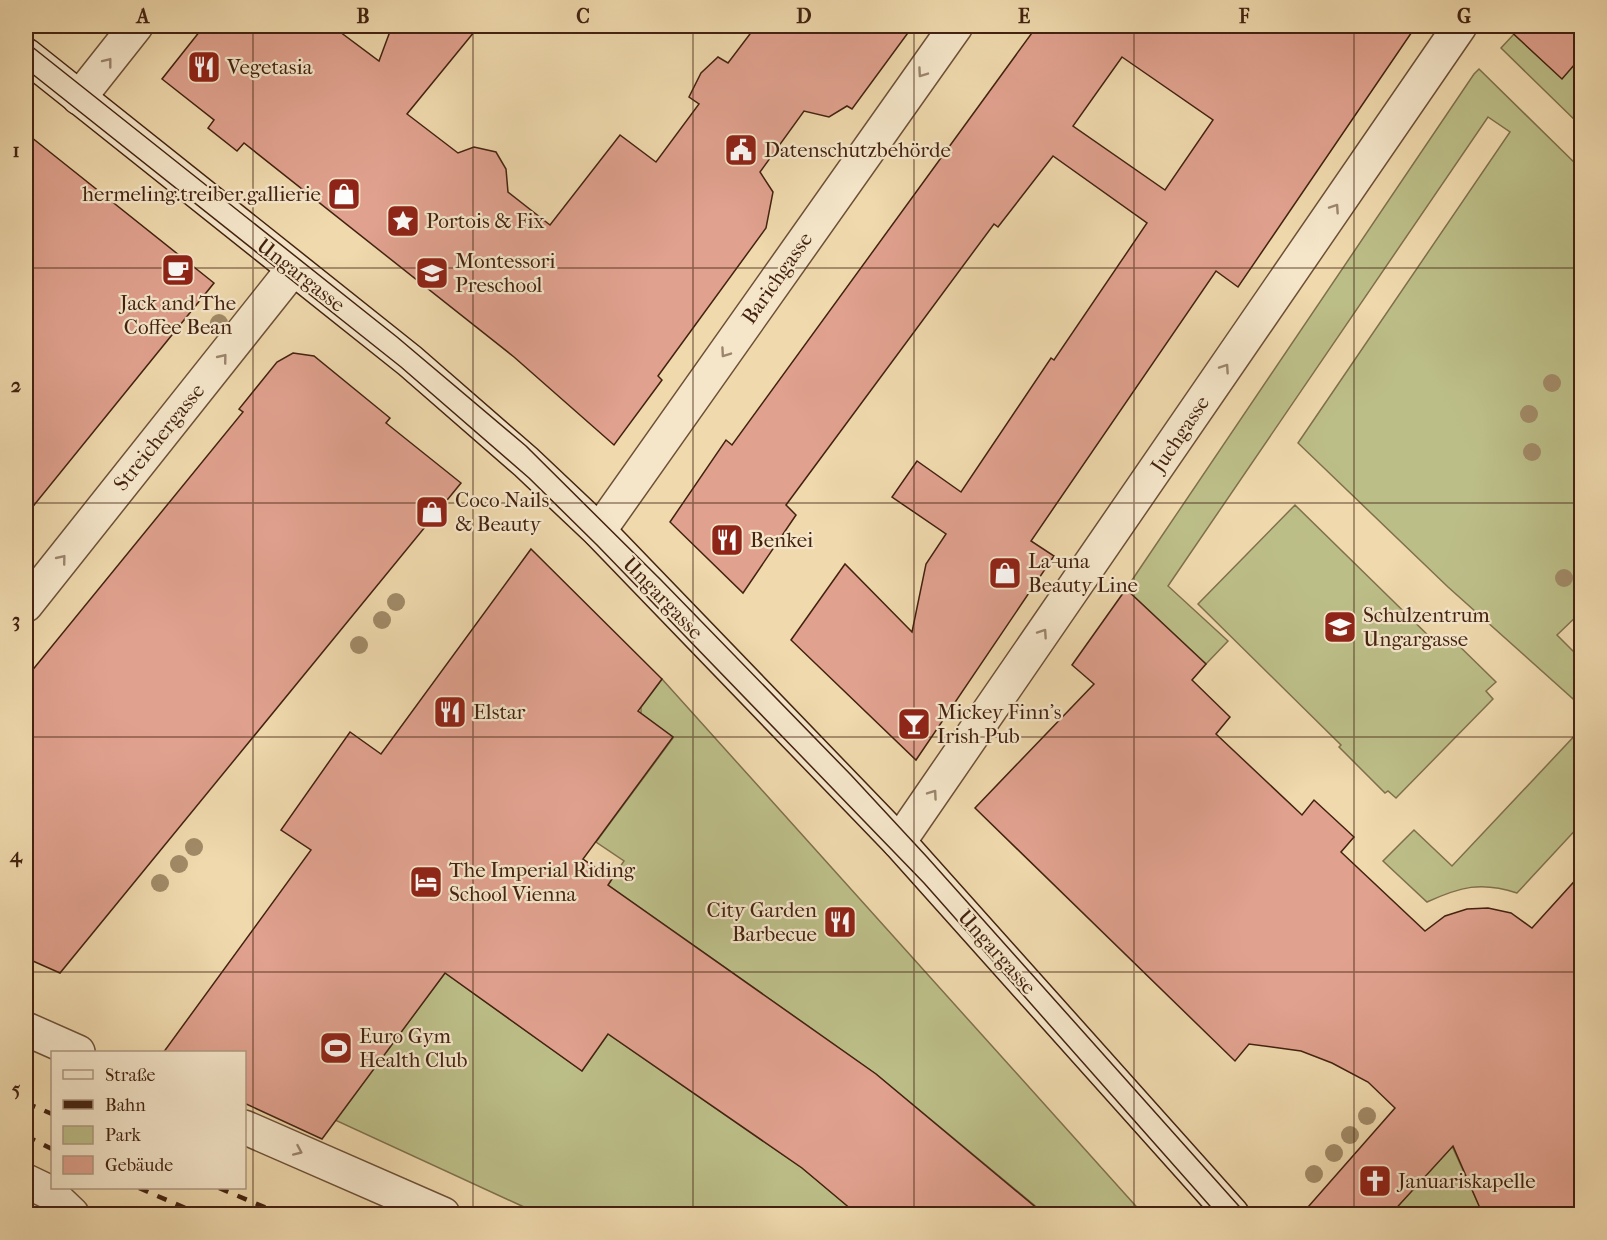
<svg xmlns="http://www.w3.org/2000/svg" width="1607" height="1240" viewBox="0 0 1607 1240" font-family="'IM FELL French Canon',serif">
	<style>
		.green { fill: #bcbe88; stroke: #80704c; stroke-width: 1.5 }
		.building { fill: #e0a18e; stroke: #432210; stroke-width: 1.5; fill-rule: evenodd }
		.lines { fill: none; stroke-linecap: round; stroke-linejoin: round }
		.street-casing { stroke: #6e5037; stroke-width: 36 }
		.secondary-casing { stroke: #432210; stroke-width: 36 }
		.street { stroke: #f5e6ca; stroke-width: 33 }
		.secondary { stroke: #f5e6ca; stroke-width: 33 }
		.tram { stroke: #432210; stroke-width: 1.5 }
		.rail { stroke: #432210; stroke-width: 4.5; stroke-dasharray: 10 10; stroke-linecap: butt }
		.tree { fill: #a18a67 }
		.oneway { stroke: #9c846d }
		.grid { fill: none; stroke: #432210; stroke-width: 1.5; stroke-opacity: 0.55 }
		.labels { text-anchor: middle; stroke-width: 4.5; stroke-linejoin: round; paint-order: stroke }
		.poi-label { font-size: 21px; fill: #432210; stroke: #f5e6ca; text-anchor: start }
		.street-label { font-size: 21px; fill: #432210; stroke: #f5e6ca }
		.neatline { fill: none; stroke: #432210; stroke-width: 2 }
		.grid-label { font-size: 20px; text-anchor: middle; font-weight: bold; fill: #432210 }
	</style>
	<rect width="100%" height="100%" fill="#efd9ad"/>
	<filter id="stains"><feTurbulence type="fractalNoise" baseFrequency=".00333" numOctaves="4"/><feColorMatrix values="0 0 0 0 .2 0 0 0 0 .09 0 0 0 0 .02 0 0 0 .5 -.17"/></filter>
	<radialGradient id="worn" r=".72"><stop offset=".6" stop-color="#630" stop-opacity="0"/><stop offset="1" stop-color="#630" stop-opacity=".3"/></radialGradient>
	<g class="green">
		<path d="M 1514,34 L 1562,78 L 1576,63 L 1581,68 L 1581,126 L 1501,48 Z"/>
		<path d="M 1479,69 L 1581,169 L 1581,612 L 1557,635 L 1581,659 L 1581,706 L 1448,587 L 1298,443 L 1510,132 L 1488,117 L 1168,586 L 1228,641 L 1206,664 L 1126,589 L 1474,74 Z"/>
		<path d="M 1295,505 L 1439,646 L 1449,636 L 1496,682 L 1486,691 L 1493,699 L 1396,798 L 1388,791 L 1385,793 L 1339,747 L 1341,745 L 1198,604 Z"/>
		<path d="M 662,679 L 1143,1214 L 1045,1214 L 876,1074 L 608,885 L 624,861 L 596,842 L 673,738 L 641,714 L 641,707 Z"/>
		<path d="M 1581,729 L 1581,824 L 1517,893 C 1481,881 1460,887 1427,902 L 1383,861 L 1414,830 L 1452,866 Z"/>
		<path d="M 445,973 L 582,1071 L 608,1034 L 802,1168 L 858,1214 L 531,1214 L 524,1207 L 335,1120 Z"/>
		<path d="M 1452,1146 L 1483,1214 L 1390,1214 Z"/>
	</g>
	<g class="building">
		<path d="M 204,26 L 332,26 L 379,61 L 392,26 L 479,26 L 407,114 L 458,153 L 474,147 L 496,152 L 506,169 L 508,192 L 550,225 L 620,135 L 656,162 L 699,104 L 689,97 L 701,73 L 718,57 L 728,63 L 756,26 L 913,26 L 852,109 L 847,106 L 829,117 L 804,111 L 760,172 L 773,192 L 766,228 L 658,376 L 662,380 L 614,445 L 514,357 L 244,143 L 237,151 L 208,128 L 214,120 L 162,79 Z"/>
		<path d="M 1037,26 L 1416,26 L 1238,287 L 1216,271 L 1031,541 L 1054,556 L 916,760 L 791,640 L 845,564 L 912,632 L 926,564 L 946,534 L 892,497 L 917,461 L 961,492 L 1051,358 L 1054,360 L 1147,223 L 1053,156 L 998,227 L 994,224 L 786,505 L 796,515 L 743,593 L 670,522 L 726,440 L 732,445 ZM 1122,57 L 1213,120 L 1165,190 L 1073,126 Z"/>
		<path d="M 1505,26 L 1581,26 L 1581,57 L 1562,79 Z"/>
		<path d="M 26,133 L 214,283 L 26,515 Z"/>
		<path d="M 293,353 L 314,356 L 390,418 L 386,423 L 461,483 L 60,973 L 26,958 L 26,678 L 243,412 L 239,409 L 277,362 Z"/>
		<path d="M 531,549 L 662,679 L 638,711 L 673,737 L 583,859 L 612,879 L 608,885 L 876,1074 L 1045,1215 L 858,1215 L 802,1168 L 608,1034 L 582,1071 L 445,973 L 322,1139 L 244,1103 L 244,1053 L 163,1053 L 311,850 L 281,830 L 350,732 L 381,754 Z"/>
		<path d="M 1126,589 L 1206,664 L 1192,680 L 1230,717 L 1216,734 L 1302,815 L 1314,800 L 1354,837 L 1341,852 L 1425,931 L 1445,916 L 1467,909 L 1488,908 L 1511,913 L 1532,928 L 1581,874 L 1581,1215 L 1483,1215 L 1453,1146 L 1390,1215 L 1301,1215 L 1395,1108 L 1368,1082 L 1332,1063 L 1301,1051 L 1249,1044 L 1235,1061 L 975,808 L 1094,684 L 1072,665 Z"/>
	</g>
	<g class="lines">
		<g class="street-casing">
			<g id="street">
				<path d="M 79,98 L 136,26"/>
				<path d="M 599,531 L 956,26"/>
				<path d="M 26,605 L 293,269"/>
				<path d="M 899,842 L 1460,26"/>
				<path d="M 26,1029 L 78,1052"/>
				<path d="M 244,1127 L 443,1214"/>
				<path d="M 26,1181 L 49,1192 L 72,1214"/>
			</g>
		</g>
		<g class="secondary-casing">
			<path id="secondary" d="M 26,55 L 410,361 L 526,462 L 599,531 L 899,842 L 1232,1214"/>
		</g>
		<use href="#street" class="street"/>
		<use href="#secondary" class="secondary"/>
		<g class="tram">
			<path d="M 26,42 L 397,337 L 526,446 L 661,580 L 851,775 L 927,857 L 1246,1214"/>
			<path d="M 26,69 L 401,367 L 529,478 L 597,545 L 924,883 L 1217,1214"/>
		</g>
		<g class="rail">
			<path d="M 26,1103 L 52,1114"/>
			<path d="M 26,1136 L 52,1149"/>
			<path d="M 139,1188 L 199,1214"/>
			<path d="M 219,1188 L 281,1214"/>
		</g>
	</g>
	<g class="tree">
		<circle cx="219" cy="323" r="9"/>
		<circle cx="1552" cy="383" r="9"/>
		<circle cx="1529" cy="414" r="9"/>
		<circle cx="1532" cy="452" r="9"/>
		<circle cx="1564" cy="578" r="9"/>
		<circle cx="396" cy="602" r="9"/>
		<circle cx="382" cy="620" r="9"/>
		<circle cx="359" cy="645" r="9"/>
		<circle cx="194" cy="847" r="9"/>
		<circle cx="179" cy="864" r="9"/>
		<circle cx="160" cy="883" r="9"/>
		<circle cx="1367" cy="1116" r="9"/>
		<circle cx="1350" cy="1135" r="9"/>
		<circle cx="1334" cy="1153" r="9"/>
		<circle cx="1314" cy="1174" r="9"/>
	</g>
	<defs><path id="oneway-chevron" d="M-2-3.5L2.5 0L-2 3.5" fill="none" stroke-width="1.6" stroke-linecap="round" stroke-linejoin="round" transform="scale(1.5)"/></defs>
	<g class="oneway">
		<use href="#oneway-chevron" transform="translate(108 62) rotate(-52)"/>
		<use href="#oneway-chevron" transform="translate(922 73) rotate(125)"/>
		<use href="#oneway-chevron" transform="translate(1335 208) rotate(-56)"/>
		<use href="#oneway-chevron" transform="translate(725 353) rotate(125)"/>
		<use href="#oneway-chevron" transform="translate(223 358) rotate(-51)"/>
		<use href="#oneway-chevron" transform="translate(1225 368) rotate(-56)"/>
		<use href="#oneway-chevron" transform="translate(62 559) rotate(-51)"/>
		<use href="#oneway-chevron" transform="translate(1043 633) rotate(-56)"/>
		<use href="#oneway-chevron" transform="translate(933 794) rotate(-55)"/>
		<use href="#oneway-chevron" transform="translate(298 1151) rotate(24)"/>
	</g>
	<path class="grid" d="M 253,26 L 253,1214M 473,26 L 473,1214M 693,26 L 693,1214M 914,26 L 914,1214M 1134,26 L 1134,1214M 1354,26 L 1354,1214M 26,268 L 1582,268M 26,503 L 1582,503M 26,737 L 1582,737M 26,972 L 1582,972"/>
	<defs>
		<g id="restaurant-square" transform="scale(1.725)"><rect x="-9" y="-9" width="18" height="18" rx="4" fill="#8f2418" stroke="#f5e6ca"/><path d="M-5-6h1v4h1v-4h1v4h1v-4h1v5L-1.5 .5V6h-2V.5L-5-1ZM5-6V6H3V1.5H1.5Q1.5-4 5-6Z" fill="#fff"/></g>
		<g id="civic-square" transform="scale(1.725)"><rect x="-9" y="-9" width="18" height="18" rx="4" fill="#8f2418" stroke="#f5e6ca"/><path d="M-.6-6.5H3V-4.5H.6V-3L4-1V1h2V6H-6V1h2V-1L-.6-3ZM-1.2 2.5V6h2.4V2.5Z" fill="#fff"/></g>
		<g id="shop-square" transform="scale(1.725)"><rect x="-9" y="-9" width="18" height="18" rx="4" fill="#8f2418" stroke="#f5e6ca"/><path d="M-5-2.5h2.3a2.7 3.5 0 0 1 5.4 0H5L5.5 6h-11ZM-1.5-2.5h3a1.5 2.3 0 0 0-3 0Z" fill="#fff"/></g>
		<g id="sight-square" transform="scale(1.725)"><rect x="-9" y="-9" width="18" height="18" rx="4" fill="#8f2418" stroke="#f5e6ca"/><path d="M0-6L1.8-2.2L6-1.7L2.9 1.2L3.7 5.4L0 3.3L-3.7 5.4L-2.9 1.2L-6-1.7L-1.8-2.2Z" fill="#fff"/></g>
		<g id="cafe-square" transform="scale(1.725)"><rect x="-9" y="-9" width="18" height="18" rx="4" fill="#8f2418" stroke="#f5e6ca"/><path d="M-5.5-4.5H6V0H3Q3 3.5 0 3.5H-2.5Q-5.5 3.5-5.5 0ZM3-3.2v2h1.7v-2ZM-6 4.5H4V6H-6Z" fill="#fff"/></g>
		<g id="school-square" transform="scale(1.725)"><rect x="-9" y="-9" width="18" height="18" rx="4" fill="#8f2418" stroke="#f5e6ca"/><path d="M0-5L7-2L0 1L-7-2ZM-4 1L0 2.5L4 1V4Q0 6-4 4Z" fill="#fff"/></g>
		<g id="bar-square" transform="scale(1.725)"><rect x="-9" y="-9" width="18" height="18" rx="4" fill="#8f2418" stroke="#f5e6ca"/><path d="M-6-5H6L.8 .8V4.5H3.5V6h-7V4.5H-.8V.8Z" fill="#fff"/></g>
		<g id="hotel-square" transform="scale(1.725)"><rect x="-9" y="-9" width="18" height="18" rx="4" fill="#8f2418" stroke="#f5e6ca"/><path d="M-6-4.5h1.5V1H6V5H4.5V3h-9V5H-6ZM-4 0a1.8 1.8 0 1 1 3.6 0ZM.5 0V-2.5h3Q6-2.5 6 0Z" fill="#fff"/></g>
		<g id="stadium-square" transform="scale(1.725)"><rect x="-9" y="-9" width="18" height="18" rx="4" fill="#8f2418" stroke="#f5e6ca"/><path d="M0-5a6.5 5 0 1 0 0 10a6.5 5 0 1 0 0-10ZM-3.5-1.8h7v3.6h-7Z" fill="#fff"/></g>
		<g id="church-square" transform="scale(1.725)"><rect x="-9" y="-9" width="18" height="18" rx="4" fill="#8f2418" stroke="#f5e6ca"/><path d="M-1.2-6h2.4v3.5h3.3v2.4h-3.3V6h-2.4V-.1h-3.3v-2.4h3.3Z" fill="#fff"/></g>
	</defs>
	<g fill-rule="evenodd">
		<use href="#restaurant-square" x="204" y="67"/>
		<use href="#civic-square" x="741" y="150"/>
		<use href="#shop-square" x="344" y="194"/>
		<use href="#sight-square" x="403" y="221"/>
		<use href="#cafe-square" x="178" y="270"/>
		<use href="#school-square" x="432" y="273"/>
		<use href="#shop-square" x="432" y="512"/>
		<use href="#restaurant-square" x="727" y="540"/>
		<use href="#shop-square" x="1005" y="573"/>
		<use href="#school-square" x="1340" y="627"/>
		<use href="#restaurant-square" x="450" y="712"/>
		<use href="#bar-square" x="914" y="724"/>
		<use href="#hotel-square" x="426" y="882"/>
		<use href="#restaurant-square" x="840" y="922"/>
		<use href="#stadium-square" x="336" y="1048"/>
		<use href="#church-square" x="1375" y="1181"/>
	</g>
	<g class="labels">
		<g class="poi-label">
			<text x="227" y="74">Vegetasia</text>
			<text x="764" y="157">Datenschutzbehörde</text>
			<text x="321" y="201" text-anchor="end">hermeling.treiber.gallierie</text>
			<text x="426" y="228">Portois &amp; Fix</text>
			<text x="455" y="268">Montessori<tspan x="455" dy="24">Preschool</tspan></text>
			<text x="178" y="310" text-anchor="middle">Jack and The<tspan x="178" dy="24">Coffee Bean</tspan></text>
			<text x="455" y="507">Coco Nails<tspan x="455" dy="24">&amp; Beauty</tspan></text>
			<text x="750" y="547">Benkei</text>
			<text x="1028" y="568">La-una<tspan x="1028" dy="24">Beauty Line</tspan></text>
			<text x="1363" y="622">Schulzentrum<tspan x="1363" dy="24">Ungargasse</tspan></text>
			<text x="473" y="719">Elstar</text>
			<text x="937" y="719">Mickey Finn's<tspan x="937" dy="24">Irish Pub</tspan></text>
			<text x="449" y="877">The Imperial Riding<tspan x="449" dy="24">School Vienna</tspan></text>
			<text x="817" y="917" text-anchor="end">City Garden<tspan x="817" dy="24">Barbecue</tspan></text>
			<text x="359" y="1043">Euro Gym<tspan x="359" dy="24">Health Club</tspan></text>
			<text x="1398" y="1188">Januariskapelle</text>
		</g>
		<g class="street-label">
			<text transform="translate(301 275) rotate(38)" y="7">Ungargasse</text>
			<text transform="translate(777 278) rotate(-55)" y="7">Barichgasse</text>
			<text transform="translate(1180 434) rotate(-56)" y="7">Juchgasse</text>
			<text transform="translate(159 437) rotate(-51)" y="7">Streichergasse</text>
			<text transform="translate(663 598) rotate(46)" y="7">Ungargasse</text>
			<text transform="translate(997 952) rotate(48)" y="7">Ungargasse</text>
		</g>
	</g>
	<rect width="1607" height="1240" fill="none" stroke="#efd9ad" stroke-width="66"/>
	<rect x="51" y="1051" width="195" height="138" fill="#f5e6ca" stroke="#ae9880" stroke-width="1.5"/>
	<rect x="63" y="1070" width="30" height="9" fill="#f5e6ca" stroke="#ae9880" stroke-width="1.5"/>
	<text x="105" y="1081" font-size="18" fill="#432210">Straße</text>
	<rect x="63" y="1100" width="30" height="9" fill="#432210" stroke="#ae9880" stroke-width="1.5"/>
	<text x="105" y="1111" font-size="18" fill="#432210">Bahn</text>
	<rect x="63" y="1126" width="30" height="18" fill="#bcbe88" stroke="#ae9880" stroke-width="1.5"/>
	<text x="105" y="1141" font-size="18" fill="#432210">Park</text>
	<rect x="63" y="1156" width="30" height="18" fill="#e0a18e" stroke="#ae9880" stroke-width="1.5"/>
	<text x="105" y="1171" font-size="18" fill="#432210">Gebäude</text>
	<rect x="33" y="33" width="1541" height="1174" class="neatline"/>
	<g class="grid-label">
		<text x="143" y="23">A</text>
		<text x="363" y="23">B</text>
		<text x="583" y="23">C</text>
		<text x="804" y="23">D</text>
		<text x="1024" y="23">E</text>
		<text x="1244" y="23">F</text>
		<text x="1464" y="23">G</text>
		<text x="16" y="157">1</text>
		<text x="16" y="392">2</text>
		<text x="16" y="627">3</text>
		<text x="16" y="862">4</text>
		<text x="16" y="1096">5</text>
	</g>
	<rect width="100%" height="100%" filter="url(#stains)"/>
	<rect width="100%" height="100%" fill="url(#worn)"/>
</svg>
